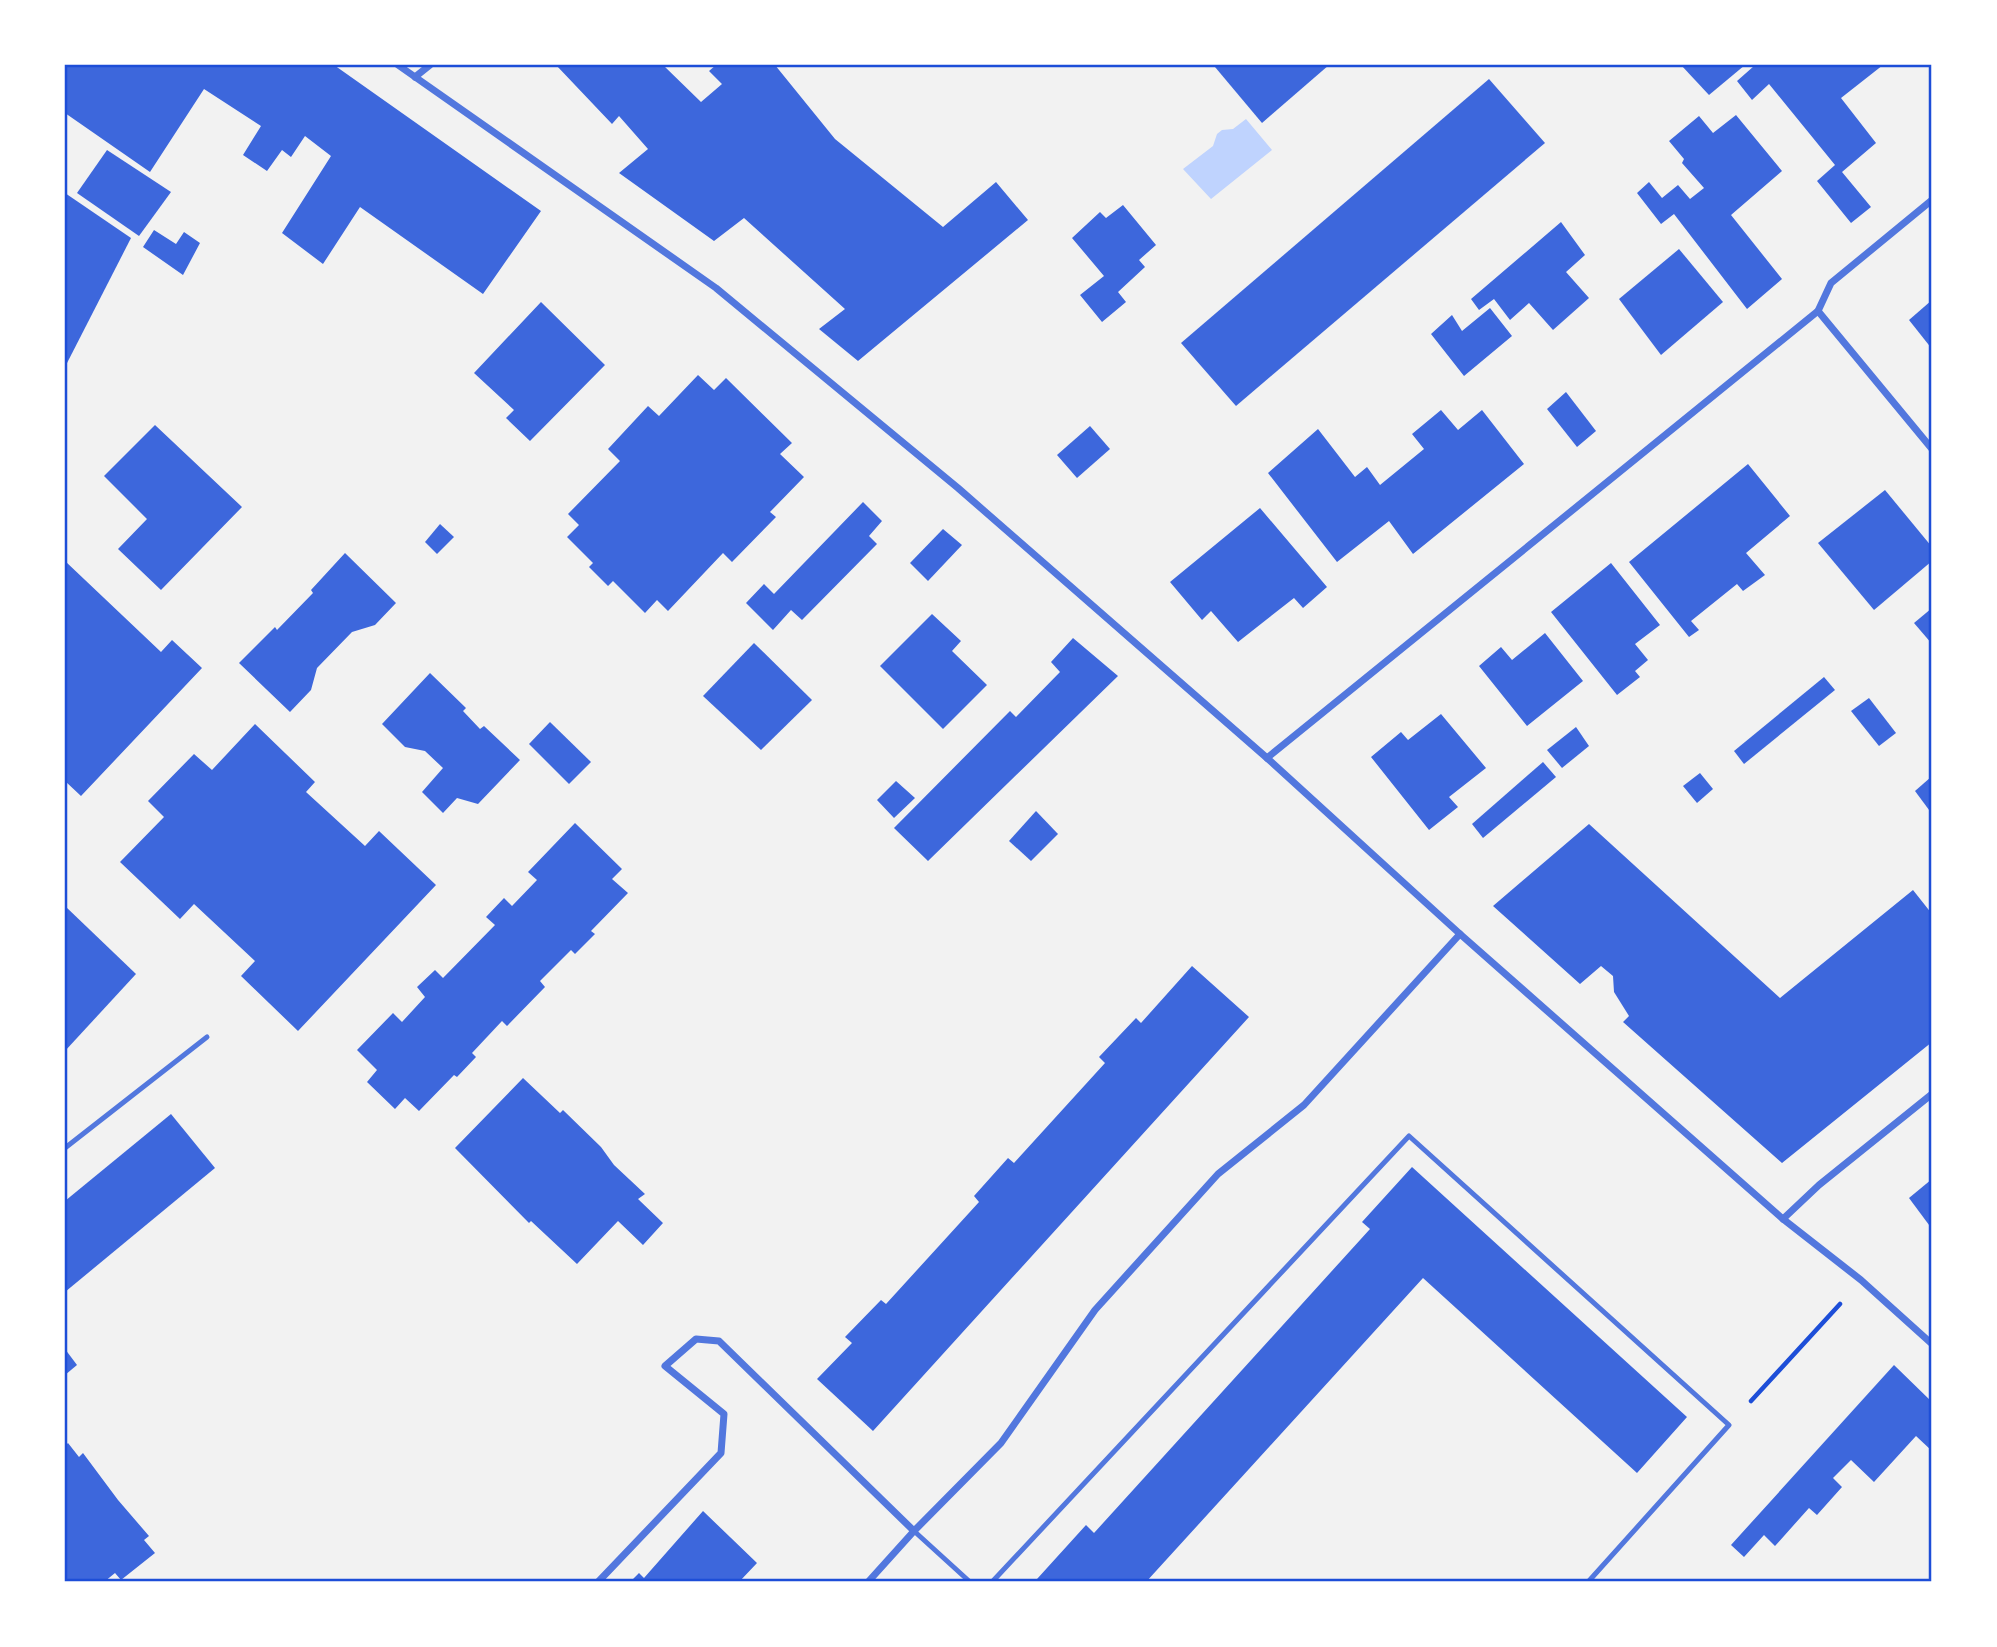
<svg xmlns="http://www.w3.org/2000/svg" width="1997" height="1647" viewBox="0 0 1997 1647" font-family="'Times New Roman',serif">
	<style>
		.water { fill: #bfd3fe }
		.building { fill: #3d67dc }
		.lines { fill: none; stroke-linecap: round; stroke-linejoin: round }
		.path { stroke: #1d4ed8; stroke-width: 4.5 }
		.service { stroke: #5277de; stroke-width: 5 }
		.minor { stroke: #5277de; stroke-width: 7 }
		.neatline { fill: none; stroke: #1d4ed8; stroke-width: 2.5 }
	</style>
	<rect width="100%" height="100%" fill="#f2f2f2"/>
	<path class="water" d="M 1246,119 L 1272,150 L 1211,199 L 1183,169 L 1213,146 L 1217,134 L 1222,130 L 1233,129 Z"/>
	<g class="building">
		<path d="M 65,65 L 334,65 L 541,211 L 483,294 L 360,207 L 323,264 L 282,233 L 331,156 L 305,136 L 291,157 L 282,150 L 267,171 L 243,155 L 261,126 L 204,89 L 150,172 L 65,113 Z"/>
		<path d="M 556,65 L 663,65 L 701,102 L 722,84 L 709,71 L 716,65 L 775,65 L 835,139 L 943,227 L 996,182 L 1028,220 L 858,361 L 819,329 L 845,309 L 744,218 L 714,241 L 619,173 L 648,149 L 619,116 L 612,124 Z"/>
		<path d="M 1218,65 L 1329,65 L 1262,123 L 1215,67 Z"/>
		<path d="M 1681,65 L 1745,65 L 1709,95 Z"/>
		<path d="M 1753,65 L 1883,65 L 1841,98 L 1876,143 L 1842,172 L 1871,207 L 1851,223 L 1817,181 L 1835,165 L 1769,84 L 1752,100 L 1737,81 L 1754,66 Z"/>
		<path d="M 1489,79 L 1545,143 L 1236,406 L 1181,343 Z"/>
		<path d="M 1736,115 L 1782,171 L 1731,215 L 1782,279 L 1747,309 L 1674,214 L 1661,224 L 1637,193 L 1649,182 L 1662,198 L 1678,185 L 1690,199 L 1704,188 L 1682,163 L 1684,159 L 1669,141 L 1699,116 L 1713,133 Z"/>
		<path d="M 107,150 L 171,192 L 139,236 L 77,193 Z"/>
		<path d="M 65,193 L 131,238 L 65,367 Z"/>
		<path d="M 1123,205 L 1156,245 L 1139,260 L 1145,267 L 1118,292 L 1126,302 L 1102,322 L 1080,295 L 1104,276 L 1072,238 L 1100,212 L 1106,218 Z"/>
		<path d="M 1561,222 L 1585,255 L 1566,272 L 1589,298 L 1553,330 L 1529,303 L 1510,320 L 1494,299 L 1479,310 L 1471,299 Z"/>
		<path d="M 154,230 L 176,244 L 184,232 L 200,243 L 183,275 L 143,247 Z"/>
		<path d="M 1679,249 L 1723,302 L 1661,355 L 1619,299 Z"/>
		<path d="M 1932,300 L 1932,349 L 1909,320 Z"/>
		<path d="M 541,302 L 605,365 L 530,441 L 506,418 L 514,410 L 474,373 Z"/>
		<path d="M 1490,308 L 1512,336 L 1464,376 L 1431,334 L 1452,315 L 1462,331 Z"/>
		<path d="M 698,375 L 714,390 L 726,378 L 792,443 L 780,454 L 804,477 L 770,512 L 776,517 L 732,562 L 723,553 L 668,611 L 657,600 L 645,613 L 613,581 L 608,586 L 589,567 L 593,563 L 567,537 L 579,525 L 568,514 L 620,461 L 608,449 L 648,406 L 659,416 Z"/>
		<path d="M 1566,392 L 1596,431 L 1577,447 L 1547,409 Z"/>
		<path d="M 1441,410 L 1458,430 L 1482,410 L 1524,464 L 1413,554 L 1389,521 L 1337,562 L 1268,473 L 1318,429 L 1355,477 L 1367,467 L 1380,485 L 1424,449 L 1412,434 Z"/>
		<path d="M 155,425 L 242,507 L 161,590 L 118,549 L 147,519 L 104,476 Z"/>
		<path d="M 1090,426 L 1110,449 L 1077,478 L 1057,455 Z"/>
		<path d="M 1748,464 L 1790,516 L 1746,553 L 1765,575 L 1743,591 L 1737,584 L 1691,621 L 1699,630 L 1689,637 L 1629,562 Z"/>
		<path d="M 1885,490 L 1932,547 L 1932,561 L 1874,610 L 1818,543 Z"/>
		<path d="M 863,502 L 882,521 L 869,536 L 877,544 L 802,620 L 791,610 L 773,630 L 746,603 L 764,584 L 774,594 Z"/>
		<path d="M 1260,508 L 1327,587 L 1303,608 L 1294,598 L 1238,642 L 1211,611 L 1202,620 L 1170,582 Z"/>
		<path d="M 440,524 L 454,537 L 437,554 L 425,542 Z"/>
		<path d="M 943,529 L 962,545 L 928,581 L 910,563 Z"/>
		<path d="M 345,553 L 396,603 L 375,625 L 352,632 L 317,668 L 311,690 L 290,712 L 239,663 L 275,627 L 277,630 L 313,593 L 311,590 Z"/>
		<path d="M 65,561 L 161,652 L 172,640 L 202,668 L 81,796 L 65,781 Z"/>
		<path d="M 1611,563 L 1660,625 L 1635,644 L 1648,660 L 1635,671 L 1640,677 L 1617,695 L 1551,612 Z"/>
		<path d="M 1932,608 L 1932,644 L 1914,623 Z"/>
		<path d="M 932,614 L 961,641 L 952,651 L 987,685 L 943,729 L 880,666 Z"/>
		<path d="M 1545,633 L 1583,681 L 1527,726 L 1479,666 L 1501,647 L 1512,660 Z"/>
		<path d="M 1073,638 L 1118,676 L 928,861 L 894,828 L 1010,711 L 1016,717 L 1060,672 L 1051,662 Z"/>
		<path d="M 754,643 L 812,700 L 761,750 L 703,696 Z"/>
		<path d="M 430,673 L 466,708 L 463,711 L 480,729 L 484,726 L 520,760 L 478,804 L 457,798 L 443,813 L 422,792 L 443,768 L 425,751 L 405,747 L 382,724 Z"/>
		<path d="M 1824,677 L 1835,690 L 1744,764 L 1734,751 Z"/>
		<path d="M 1869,698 L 1896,733 L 1879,746 L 1851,711 Z"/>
		<path d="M 1441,714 L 1486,768 L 1449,797 L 1458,807 L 1429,830 L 1371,757 L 1401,732 L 1408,740 Z"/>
		<path d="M 550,722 L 591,762 L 569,784 L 529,744 Z"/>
		<path d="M 255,724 L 315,782 L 306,792 L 365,846 L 379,831 L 436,885 L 298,1031 L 241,976 L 255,961 L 194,904 L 180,919 L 120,862 L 164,817 L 148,801 L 194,754 L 212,770 Z"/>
		<path d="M 1576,727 L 1589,746 L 1562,768 L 1547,750 Z"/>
		<path d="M 1543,762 L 1556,777 L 1483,838 L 1472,824 Z"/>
		<path d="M 1700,773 L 1713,789 L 1697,803 L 1683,786 Z"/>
		<path d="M 1931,777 L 1932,779 L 1932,814 L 1915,791 Z"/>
		<path d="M 896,781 L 915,798 L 894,818 L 877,800 Z"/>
		<path d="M 1036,811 L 1058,834 L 1031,861 L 1009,841 Z"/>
		<path d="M 575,823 L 622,869 L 612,879 L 628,893 L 591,931 L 595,934 L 575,954 L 571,950 L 540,981 L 545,987 L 507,1026 L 502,1021 L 472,1053 L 476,1057 L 457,1077 L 454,1075 L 419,1111 L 405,1098 L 395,1109 L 367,1082 L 377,1070 L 357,1050 L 393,1013 L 402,1022 L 425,997 L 417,987 L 435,970 L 443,978 L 495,925 L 486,917 L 504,898 L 512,906 L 537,880 L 528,872 Z"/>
		<path d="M 1589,824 L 1780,998 L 1913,890 L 1932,914 L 1932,1042 L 1782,1163 L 1623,1022 L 1629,1016 L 1614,992 L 1613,976 L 1601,966 L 1580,984 L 1493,906 Z"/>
		<path d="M 65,906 L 136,974 L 65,1051 Z"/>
		<path d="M 1192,966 L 1249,1017 L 873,1431 L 817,1379 L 852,1343 L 845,1337 L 881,1300 L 886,1304 L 979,1202 L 974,1196 L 1008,1158 L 1014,1163 L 1105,1063 L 1099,1057 L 1136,1018 L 1141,1023 Z"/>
		<path d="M 523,1078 L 560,1113 L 563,1110 L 601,1147 L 614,1165 L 645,1194 L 638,1199 L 663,1223 L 643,1245 L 618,1221 L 577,1264 L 531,1221 L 529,1223 L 455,1148 Z"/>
		<path d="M 171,1114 L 215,1168 L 65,1292 L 65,1201 Z"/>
		<path d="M 1412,1167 L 1687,1417 L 1637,1473 L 1423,1278 L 1146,1582 L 1041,1582 L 1037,1579 L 1086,1525 L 1094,1533 L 1370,1229 L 1362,1222 Z"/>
		<path d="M 1932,1179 L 1932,1229 L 1909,1198 Z"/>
		<path d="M 65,1349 L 77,1365 L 65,1375 Z"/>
		<path d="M 1894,1365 L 1932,1402 L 1932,1451 L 1916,1436 L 1874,1482 L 1851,1460 L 1833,1478 L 1842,1487 L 1817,1515 L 1809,1508 L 1775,1546 L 1764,1535 L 1744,1557 L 1731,1545 Z"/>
		<path d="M 68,1443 L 79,1457 L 83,1453 L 118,1500 L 149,1536 L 144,1540 L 155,1553 L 121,1580 L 115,1573 L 104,1582 L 65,1582 L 65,1446 Z"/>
		<path d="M 703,1511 L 757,1563 L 739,1582 L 630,1582 L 639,1573 L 644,1578 Z"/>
	</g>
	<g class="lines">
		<path class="path" d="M 1751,1401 L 1840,1304"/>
		<g class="service">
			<path d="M 65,1148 L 207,1037"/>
			<path d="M 914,1531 L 970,1582"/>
			<path d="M 992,1582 L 1409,1136 L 1729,1425 L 1588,1582"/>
		</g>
		<g class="minor">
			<path d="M 398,65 L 716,288 L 958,488 L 1267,758 L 1460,934 L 1783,1219 L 1861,1280 L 1932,1344"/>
			<path d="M 415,77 L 430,65"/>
			<path d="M 1818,311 L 1932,449"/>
			<path d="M 1267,758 L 1818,311 L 1831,283 L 1932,200"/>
			<path d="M 1783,1219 L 1819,1185 L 1932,1094"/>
			<path d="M 598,1582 L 721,1453 L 724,1414 L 665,1366 L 696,1339 L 719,1341 L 914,1531"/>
			<path d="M 868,1582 L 914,1531 L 1001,1443 L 1095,1310 L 1218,1174 L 1304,1105 L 1460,934"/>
		</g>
	</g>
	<rect width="1997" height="1647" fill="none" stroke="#ffffff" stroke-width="133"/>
	<rect x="66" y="66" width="1864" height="1514" class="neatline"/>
</svg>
